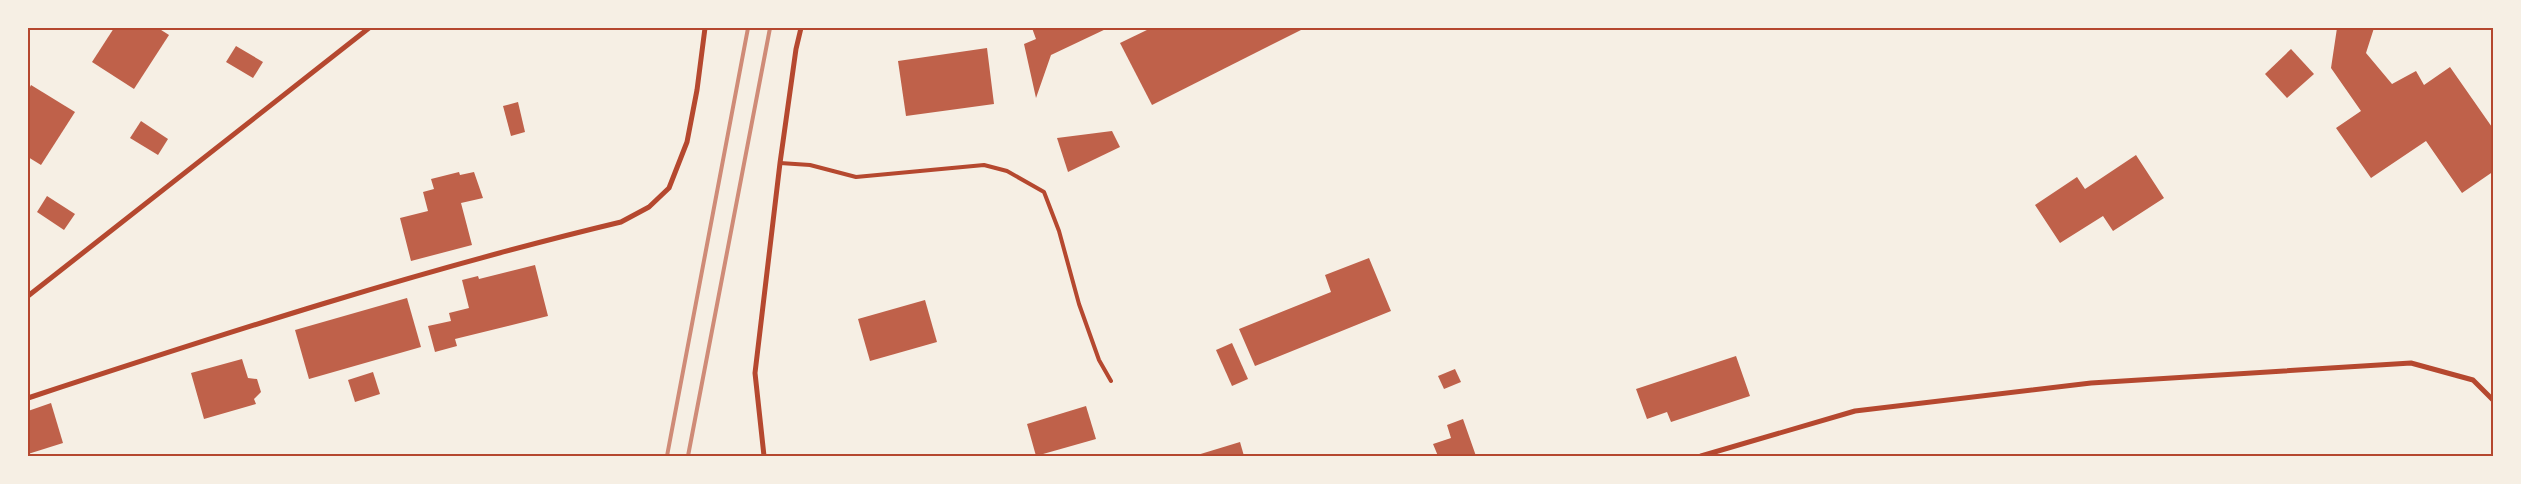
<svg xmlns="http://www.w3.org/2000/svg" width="2521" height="484" viewBox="0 0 2521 484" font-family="'Titillium Web',sans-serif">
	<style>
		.building { fill: #bf614a }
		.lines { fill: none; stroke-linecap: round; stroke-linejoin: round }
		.service { stroke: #b5482f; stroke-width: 4 }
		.minor { stroke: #b5482f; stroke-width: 5 }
		.rail { stroke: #cf8b77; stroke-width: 4 }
		.neatline { fill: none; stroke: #b5482f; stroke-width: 2 }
	</style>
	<rect width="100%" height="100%" fill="#f6efe4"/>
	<g class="building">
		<path d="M 114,28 L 158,28 L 169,35 L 134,89 L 92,62 Z"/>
		<path d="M 1032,28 L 1108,28 L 1051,55 L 1036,98 L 1024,44 L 1036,39 Z"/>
		<path d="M 1151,28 L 1305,28 L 1152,105 L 1120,43 Z"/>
		<path d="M 2337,28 L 2374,28 L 2366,53 L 2392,84 L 2416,71 L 2424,85 L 2450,67 L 2494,130 L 2494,171 L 2462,193 L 2426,141 L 2371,178 L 2336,128 L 2361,111 L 2331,68 Z"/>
		<path d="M 236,46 L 263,62 L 253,78 L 226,62 Z"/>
		<path d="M 987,48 L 994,104 L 906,116 L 898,61 Z"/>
		<path d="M 2291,49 L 2314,74 L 2287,98 L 2265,74 Z"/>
		<path d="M 31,85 L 75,112 L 41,165 L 28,157 L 28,91 Z"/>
		<path d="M 518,102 L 525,132 L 511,136 L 503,106 Z"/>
		<path d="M 141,121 L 168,139 L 158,155 L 130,138 Z"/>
		<path d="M 1112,131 L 1120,147 L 1068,172 L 1057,138 Z"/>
		<path d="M 2136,155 L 2164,198 L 2113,231 L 2103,216 L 2060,243 L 2035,205 L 2077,177 L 2085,189 Z"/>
		<path d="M 459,172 L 460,175 L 474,172 L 483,198 L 461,203 L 472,245 L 411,261 L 400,218 L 428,211 L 423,192 L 434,189 L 431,179 Z"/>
		<path d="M 47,196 L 75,214 L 64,230 L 37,212 Z"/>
		<path d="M 1369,258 L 1391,311 L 1255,366 L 1239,329 L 1331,292 L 1325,275 Z"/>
		<path d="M 535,265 L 548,316 L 455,339 L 457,346 L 435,352 L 428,326 L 451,321 L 449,313 L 469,308 L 462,280 L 478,276 L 479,279 Z"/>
		<path d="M 407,298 L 421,347 L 309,379 L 295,330 Z"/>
		<path d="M 925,300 L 937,342 L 870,361 L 858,319 Z"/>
		<path d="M 1232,343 L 1248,379 L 1232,386 L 1216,350 Z"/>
		<path d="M 1736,356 L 1750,396 L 1671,422 L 1667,412 L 1647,419 L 1636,389 Z"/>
		<path d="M 242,359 L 248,378 L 257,379 L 261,392 L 254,399 L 256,404 L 204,419 L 191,373 Z"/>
		<path d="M 1455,369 L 1461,382 L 1444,389 L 1438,376 Z"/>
		<path d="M 373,372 L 380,394 L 355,402 L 348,380 Z"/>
		<path d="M 51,403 L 63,443 L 28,454 L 28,411 Z"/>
		<path d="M 1086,406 L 1096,439 L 1036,456 L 1027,424 Z"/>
		<path d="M 1463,419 L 1476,456 L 1438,456 L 1433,444 L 1451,438 L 1447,425 Z"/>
		<path d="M 1240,442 L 1244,456 L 1194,456 Z"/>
	</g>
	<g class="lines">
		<path class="service" d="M 780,163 L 810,165 L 856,177 L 984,165 L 1007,171 L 1044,192 L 1059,231 L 1079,304 L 1099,360 L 1111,381"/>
		<g class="minor">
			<path d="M 28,296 L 369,28"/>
			<path d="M 28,398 C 223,334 420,270 621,222 L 649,207 L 669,188 L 687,142 L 697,90 L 705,28"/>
			<path d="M 764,456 L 755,373 L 780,163 L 796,49 L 801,28"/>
			<path d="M 1701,456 L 1855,411 L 2091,383 L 2411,363 L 2473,380 L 2494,401"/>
		</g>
		<g class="rail">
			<path d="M 667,456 L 748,28"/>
			<path d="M 688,456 L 770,28"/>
		</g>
	</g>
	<rect width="2521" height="484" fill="none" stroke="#f6efe4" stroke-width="58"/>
	<rect x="29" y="29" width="2463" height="426" class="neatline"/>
</svg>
